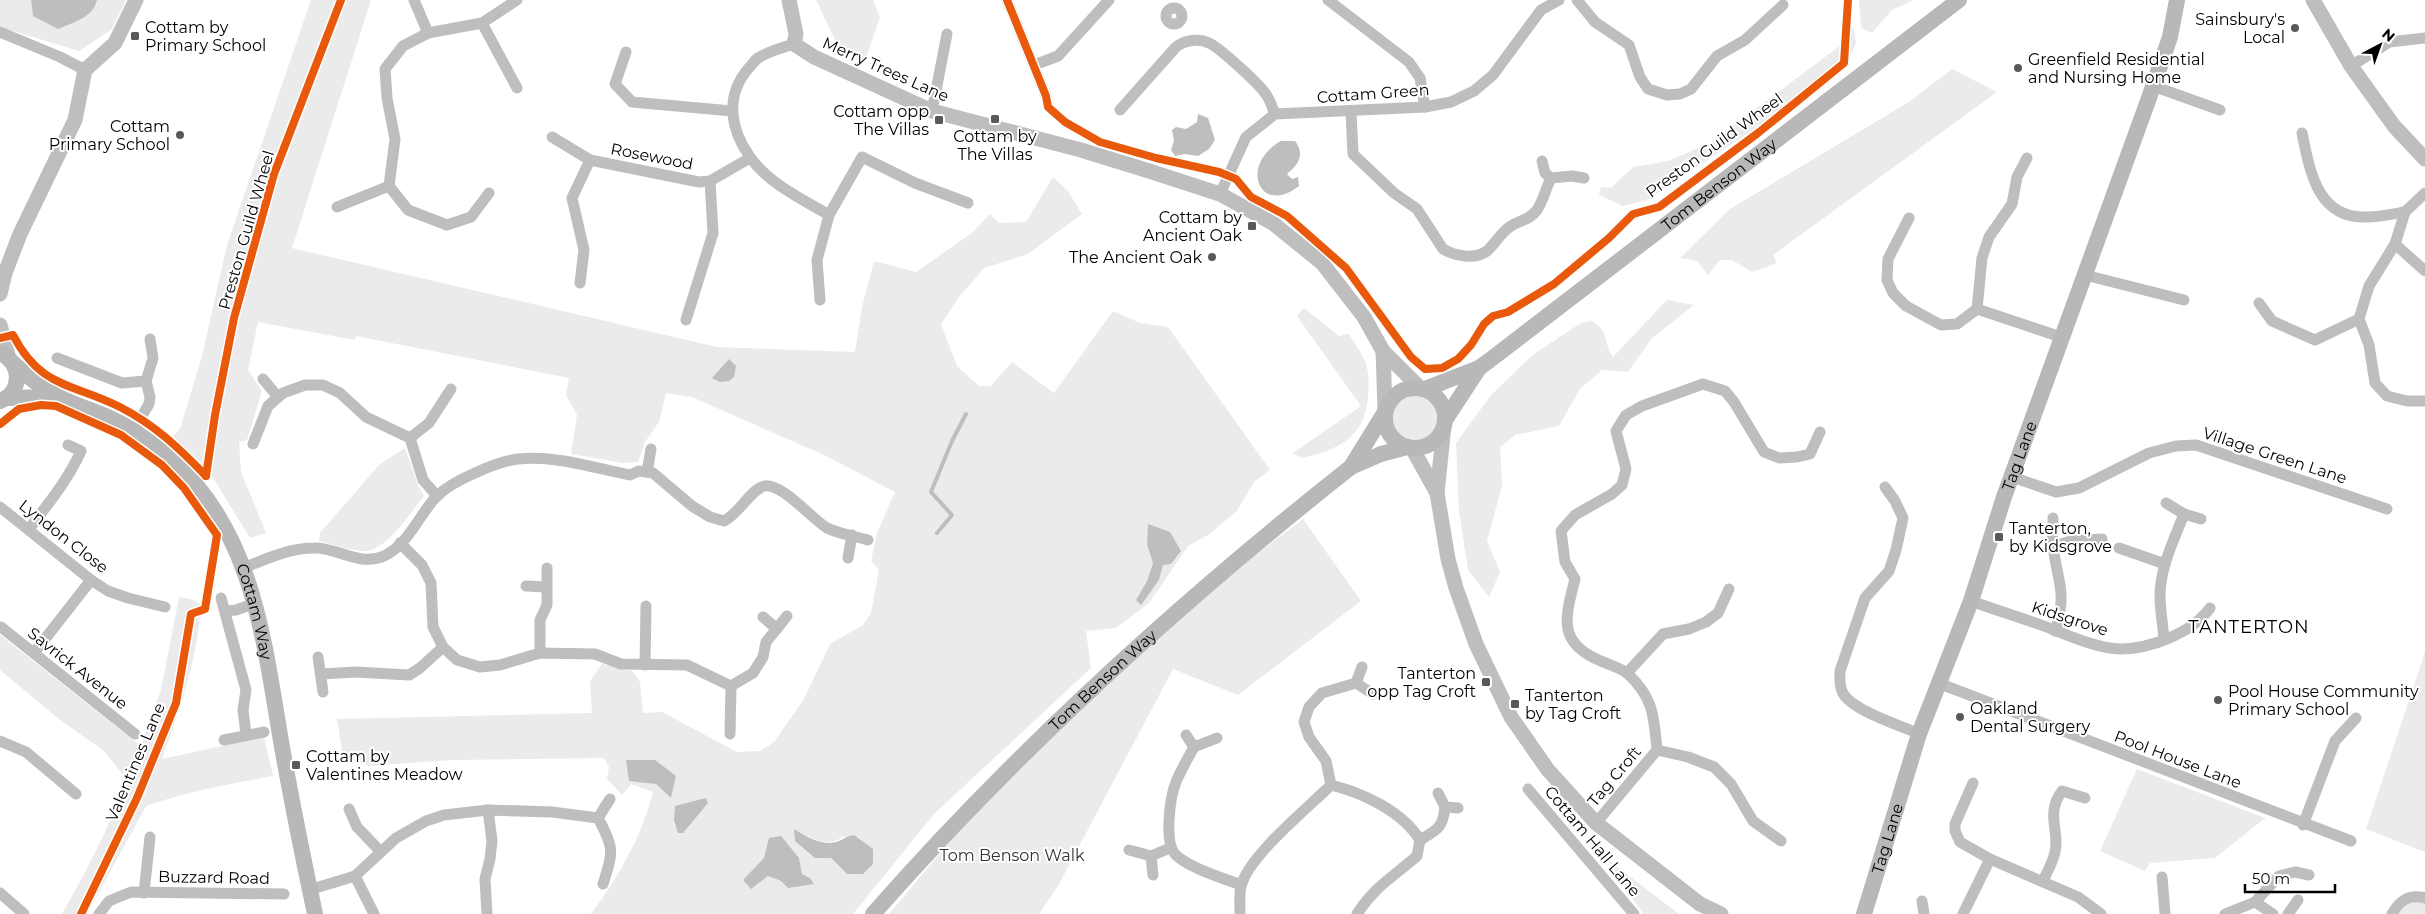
<svg xmlns="http://www.w3.org/2000/svg" width="2425" height="914" viewBox="0 0 2425 914" font-family="Montserrat,sans-serif">
	<style>
		.green { fill: #ebebeb; fill-rule: evenodd }
		.water { fill: #bebebe }
		.lines { fill: none; stroke-linecap: round; stroke-linejoin: round }
		.stream { stroke: #bebebe; stroke-width: 4 }
		.minor { stroke: #bebebe; stroke-width: 11 }
		.tertiary { stroke: #bebebe; stroke-width: 15 }
		.secondary { stroke: #b8b8b8; stroke-width: 16 }
		.cycleway-casing { stroke: #fff; stroke-width: 11 }
		.cycleway { stroke: #e8590c; stroke-width: 8 }
		.poi-dot { fill: #595959; stroke: #fff; stroke-width: 2 }
		.labels { text-anchor: middle; stroke-width: 4; stroke-linejoin: round; paint-order: stroke }
		.poi-label { font-size: 16px; fill: #000; stroke: #fff; text-anchor: start }
		.street-label { font-size: 16px; fill: #000; stroke: #fff }
		.park-label { font-size: 16px; fill: #323232; stroke: #fff }
		.neighbourhood-label { font-size: 18px; letter-spacing: 1px; fill: #000; stroke: #fff }
	</style>
	<rect width="100%" height="100%" fill="#fff"/>
	<g class="green">
		<path d="M 0,0 L 31,0 L 33,16 L 96,6 L 97,0 L 126,0 L 112,29 L 79,51 L 0,27 Z"/>
		<path d="M 311,0 L 371,0 L 292,248 L 717,347 L 855,352 L 862,307 L 874,261 L 916,272 L 972,233 L 990,214 L 999,223 L 1026,222 L 1053,177 L 1068,191 L 1082,214 L 1028,254 L 984,268 L 959,297 L 941,324 L 957,366 L 979,386 L 991,386 L 1012,362 L 1054,393 L 1113,311 L 1140,323 L 1168,327 L 1270,470 L 1254,482 L 1237,511 L 1208,535 L 1188,546 L 1149,603 L 1116,628 L 1086,631 L 1091,668 L 934,814 L 853,914 L 591,914 C 618,878 642,836 653,792 L 631,784 L 622,795 L 607,779 L 609,767 L 604,758 L 452,760 L 369,766 L 343,757 L 337,719 L 592,713 L 590,681 L 602,664 L 632,671 L 640,682 L 643,713 L 662,712 L 737,752 L 760,751 L 774,742 L 804,699 L 830,644 L 863,625 L 871,613 L 879,570 L 871,561 L 877,533 L 895,492 L 824,455 L 692,397 L 666,393 L 659,422 L 645,442 L 638,462 L 623,463 L 571,454 L 577,415 L 566,395 L 569,378 L 356,336 L 355,340 L 258,322 L 248,370 L 262,391 L 247,440 L 239,442 L 241,472 L 266,533 L 250,538 L 210,473 L 173,436 L 180,429 L 202,356 L 227,245 ZM 1153,563 L 1163,564 L 1159,580 L 1136,600 L 1147,581 ZM 676,776 L 671,798 L 656,784 ZM 794,829 C 812,837 826,850 844,836 L 847,874 L 831,858 ZM 764,858 L 799,858 L 802,874 L 810,878 L 781,881 L 768,876 L 743,880 Z"/>
		<path d="M 816,0 L 873,0 L 880,17 L 864,64 L 838,46 Z"/>
		<path d="M 1859,0 L 1914,0 L 1892,10 L 1872,33 L 1861,28 Z"/>
		<path d="M 1840,21 L 1854,29 L 1856,43 L 1850,57 L 1756,128 L 1647,200 L 1623,206 L 1599,195 L 1601,187 L 1611,188 L 1633,167 L 1668,161 L 1710,143 L 1845,42 Z"/>
		<path d="M 1952,69 L 1997,92 L 1773,255 L 1777,263 L 1752,272 L 1732,260 L 1720,260 L 1708,275 L 1697,261 L 1680,258 L 1730,209 L 1909,102 Z"/>
		<path d="M 1667,300 L 1694,305 L 1652,338 L 1628,372 L 1602,370 L 1580,389 L 1559,426 L 1515,435 L 1500,447 L 1502,486 L 1487,541 L 1500,572 L 1489,597 L 1468,570 L 1459,511 L 1456,443 L 1492,394 L 1534,354 L 1581,323 L 1592,321 C 1610,332 1603,343 1613,357 Z"/>
		<path d="M 1304,308 L 1339,336 L 1349,334 C 1354,343 1361,352 1365,361 C 1369,371 1369,385 1368,396 C 1365,438 1338,450 1301,458 L 1293,453 L 1361,406 L 1297,316 Z"/>
		<circle cx="1415" cy="418" r="22"/>
		<path d="M 405,448 L 418,485 L 424,496 C 411,512 386,551 365,551 C 351,551 333,544 319,541 L 320,533 L 380,464 Z"/>
		<path d="M 1303,519 L 1361,601 L 1238,695 L 1173,669 L 1058,886 L 1039,914 L 889,914 L 957,833 L 1092,692 L 1257,554 Z"/>
		<path d="M 179,597 L 190,599 L 201,604 C 198,658 180,709 162,759 L 264,737 L 273,776 C 230,784 187,791 146,806 L 87,914 L 62,914 C 83,877 118,816 123,775 L 104,751 L 60,720 L 0,670 L 0,635 L 141,746 L 161,690 Z"/>
		<path d="M 2425,652 L 2425,852 L 2366,829 Z"/>
		<path d="M 2137,769 L 2265,818 L 2215,858 L 2150,863 L 2145,871 L 2100,851 Z"/>
		<path d="M 1607,859 L 1679,914 L 1680,914 L 1643,914 Z"/>
		<path d="M 2425,898 L 2425,914 L 2392,914 L 2399,904 Z"/>
	</g>
	<g class="water">
		<path d="M 31,0 L 97,0 C 94,17 72,23 58,29 L 33,16 Z"/>
		<path d="M 1198,114 L 1208,118 L 1215,140 L 1209,149 L 1198,156 L 1185,154 L 1175,156 L 1171,150 L 1174,141 L 1172,130 L 1176,127 L 1186,129 L 1197,122 Z"/>
		<path d="M 1281,141 L 1295,141 C 1305,154 1299,164 1287,174 L 1292,179 L 1298,177 L 1299,186 C 1260,217 1238,165 1281,141 Z"/>
		<path d="M 729,359 L 736,366 L 734,377 L 729,381 L 720,382 L 712,378 Z"/>
		<path d="M 1148,524 L 1170,532 L 1181,551 L 1171,564 L 1163,565 L 1159,580 L 1141,605 L 1136,600 L 1147,581 L 1153,563 L 1147,544 Z"/>
		<path d="M 626,760 L 655,760 L 676,776 L 671,798 L 656,784 L 629,781 Z"/>
		<path d="M 706,798 L 708,803 L 683,833 L 678,833 L 674,820 L 675,806 Z"/>
		<path d="M 794,829 C 807,836 820,846 836,842 C 843,840 846,836 854,835 L 873,849 L 873,864 L 863,874 L 847,874 L 831,858 L 815,858 L 795,841 Z"/>
		<path d="M 781,836 L 799,858 L 802,874 L 810,878 L 814,884 L 788,888 L 781,881 L 768,876 L 751,889 L 743,880 L 764,858 L 769,838 Z"/>
	</g>
	<g class="lines">
		<path class="stream" d="M 937,533 L 952,515 L 931,492 L 952,441 L 966,414"/>
		<g class="minor">
			<path d="M 414,0 L 428,33"/>
			<path d="M 1007,0 L 1046,96"/>
			<path d="M 1328,0 L 1409,62 L 1420,78 L 1425,107"/>
			<path d="M 1577,0 L 1595,22 L 1629,45 L 1640,77 L 1648,89 L 1667,95 L 1680,94 L 1691,89 L 1717,56 L 1745,40 L 1783,5"/>
			<circle cx="1174" cy="16" r="8"/>
			<path d="M 482,23 L 517,88"/>
			<path d="M 0,32 L 60,57 L 85,70"/>
			<path d="M 794,44 C 782,48 769,51 758,58 C 754,61 751,66 748,69 C 725,96 730,129 750,157 C 769,184 802,199 829,215 L 817,260 L 820,300"/>
			<path d="M 626,52 L 615,84 L 632,102 L 732,111"/>
			<path d="M 1034,65 L 1058,56 L 1109,0"/>
			<path d="M 2351,66 L 2389,42 L 2425,38"/>
			<path d="M 2153,86 L 2220,110"/>
			<path d="M 1120,110 L 1176,47 C 1185,40 1199,38 1209,43 C 1220,48 1258,83 1265,93 C 1270,99 1272,107 1275,114"/>
			<path d="M 932,111 L 947,34"/>
			<path d="M 1351,112 L 1353,154 L 1394,193 L 1417,209 L 1443,249 C 1455,256 1475,260 1487,251 C 1496,243 1501,232 1511,226 C 1520,220 1530,220 1537,210 C 1543,201 1546,188 1551,178"/>
			<path d="M 2302,133 C 2310,171 2317,219 2367,217 C 2380,217 2393,214 2405,212"/>
			<path d="M 552,137 L 590,160 L 699,182 L 710,181 L 750,158"/>
			<path d="M 1542,161 L 1545,173 L 1551,178 L 1572,176 L 1584,178"/>
			<path d="M 489,193 L 471,217 L 447,225 L 408,210 L 389,186 L 395,139 L 387,98 L 385,69 L 403,46 L 428,33 L 482,23 L 517,0"/>
			<path d="M 2425,193 L 2405,212 L 2395,244 L 2369,286 L 2359,319 L 2369,345 L 2375,383 L 2387,396 L 2407,401 L 2425,401"/>
			<path d="M 1220,194 L 1246,137 L 1275,114 L 1425,107 L 1451,102 L 1474,91 L 1493,75 L 1541,10 L 1559,0"/>
			<path d="M 337,207 L 389,186"/>
			<path d="M 829,215 L 862,157 L 915,183 L 968,203"/>
			<path d="M 1909,218 L 1888,259 L 1887,280 L 1893,293 L 1906,306 L 1941,325 L 1957,324 L 1977,309 L 2061,337"/>
			<path d="M 2395,244 L 2425,271"/>
			<path d="M 2085,275 L 2184,300"/>
			<path d="M 580,283 L 584,250 L 572,198 L 590,160"/>
			<path d="M 2259,303 L 2272,321 L 2315,340 L 2359,319"/>
			<path d="M 1977,309 L 1982,258 L 1989,237 L 2012,204 L 2017,177 L 2027,158"/>
			<path d="M 686,320 L 713,233 L 710,181"/>
			<path d="M 57,358 L 122,383 L 146,381"/>
			<path d="M 263,379 L 278,397"/>
			<path d="M 133,431 L 149,404 L 150,397 L 146,381 L 153,358 L 150,339"/>
			<path d="M 410,438 L 429,423 L 451,389"/>
			<path d="M 253,444 L 268,406 L 283,393 L 305,385 L 323,385 L 340,393 L 366,417 L 410,438 L 423,480 L 437,496"/>
			<path d="M 647,472 L 651,449"/>
			<path d="M 2012,477 L 2056,492 L 2079,488 L 2149,453 L 2176,446 L 2196,445 L 2387,509"/>
			<path d="M 1885,487 L 1895,501 L 1903,518 L 1896,550 L 1889,571 L 1865,598 L 1840,671 C 1840,678 1839,685 1842,691 C 1849,710 1900,725 1919,734"/>
			<path d="M 2166,503 L 2184,514 L 2201,519"/>
			<path d="M 0,507 L 91,580 L 108,591 L 128,598 L 165,607"/>
			<path d="M 2053,518 C 2053,527 2052,536 2053,545 C 2057,583 2068,591 2055,631"/>
			<path d="M 29,529 C 48,504 68,480 81,451 L 68,445"/>
			<path d="M 400,543 L 422,565 L 431,583 L 433,627 L 443,647 L 457,660 L 480,667 L 500,665 L 540,653 L 595,654 L 621,664 L 687,665 L 731,686 L 753,673 L 763,657 L 766,642 L 787,616"/>
			<path d="M 2053,546 L 2071,541 L 2102,539"/>
			<path d="M 2119,548 L 2165,564"/>
			<path d="M 848,558 L 852,535"/>
			<path d="M 245,567 C 267,559 289,548 314,548 C 337,547 359,567 384,556 C 408,545 419,515 436,497 C 447,486 461,479 475,473 C 488,467 503,461 518,459 C 554,455 594,468 630,475 L 639,471 L 653,473 L 692,506 L 710,517 L 724,521 C 740,513 750,490 764,486 C 781,482 812,519 827,528 C 839,534 855,536 868,540"/>
			<path d="M 526,586 L 546,587"/>
			<path d="M 221,598 L 246,690 L 243,710 L 246,734"/>
			<path d="M 1971,601 C 1998,611 2027,619 2054,630 C 2072,637 2100,649 2120,649 C 2150,649 2192,633 2210,608"/>
			<path d="M 225,611 L 236,610 L 256,603"/>
			<path d="M 763,617 L 777,629"/>
			<path d="M 1,627 L 135,734"/>
			<path d="M 2164,639 C 2163,625 2160,610 2160,596 C 2160,567 2174,540 2184,514"/>
			<path d="M 34,653 L 91,580"/>
			<path d="M 540,653 L 540,620 L 547,605 L 547,568"/>
			<path d="M 318,657 L 323,692"/>
			<path d="M 645,665 L 646,606"/>
			<path d="M 1627,673 L 1663,634 L 1689,629 L 1706,622 L 1718,613 L 1729,589"/>
			<path d="M 321,674 L 356,672 L 409,675 L 420,668 L 443,647"/>
			<path d="M 1356,683 L 1373,694"/>
			<path d="M 1938,683 L 2351,841"/>
			<path d="M 730,734 L 731,686"/>
			<path d="M 1186,735 L 1194,747"/>
			<path d="M 1217,738 L 1194,747 C 1188,758 1181,770 1176,782 C 1170,797 1163,845 1177,856 C 1192,869 1223,878 1241,885"/>
			<path d="M 224,740 L 264,732"/>
			<path d="M 0,741 L 26,752 L 76,794"/>
			<path d="M 1973,783 L 1955,824 L 1955,831 L 1960,842 L 1990,859 L 2078,897 L 2101,914"/>
			<path d="M 1331,785 C 1363,793 1402,811 1420,840"/>
			<path d="M 1528,789 L 1634,914"/>
			<path d="M 1438,793 L 1445,807"/>
			<path d="M 349,809 L 357,827 L 381,852"/>
			<path d="M 598,818 L 610,799"/>
			<path d="M 1596,823 L 1657,750"/>
			<path d="M 2303,825 L 2335,741 L 2356,718"/>
			<path d="M 1781,841 L 1753,821 L 1731,784 L 1714,767 L 1688,757 L 1657,750 C 1654,718 1654,698 1628,674 C 1622,668 1609,665 1601,661 C 1557,643 1565,618 1575,579 L 1565,562 L 1561,531 L 1575,515 L 1612,494 L 1622,485 L 1626,469 L 1616,431 L 1626,415 L 1642,406 L 1703,384 L 1725,391 L 1734,402 L 1764,452 L 1779,458 L 1797,457 L 1810,454 L 1820,432"/>
			<path d="M 1129,850 L 1151,856"/>
			<path d="M 1153,875 L 1151,856 L 1170,848"/>
			<path d="M 355,876 L 374,914"/>
			<path d="M 2162,877 L 2165,913"/>
			<path d="M 2043,881 C 2047,872 2053,862 2055,852 C 2060,831 2045,814 2062,791 L 2085,798"/>
			<path d="M 309,890 L 355,876 L 396,838 L 426,821 L 444,815 L 488,810 L 552,812 L 598,818 C 615,849 613,852 603,884"/>
			<path d="M 0,893 L 24,914"/>
			<path d="M 144,893 L 150,837"/>
			<path d="M 1922,901 L 1924,914"/>
			<path d="M 2255,902 L 2273,914"/>
			<path d="M 99,914 L 109,901 L 131,892 L 284,894"/>
			<path d="M 487,914 L 485,879 L 490,859 L 492,841 L 488,810"/>
			<path d="M 1240,914 C 1240,905 1239,895 1241,887 C 1247,857 1309,807 1331,785 L 1326,761 L 1309,737 L 1304,722 L 1309,707 L 1322,693 L 1356,683 L 1362,667"/>
			<path d="M 1357,914 C 1374,887 1394,876 1417,856 L 1420,840 C 1437,830 1443,828 1445,807 L 1458,808"/>
			<path d="M 1963,914 L 1990,859"/>
			<path d="M 2225,914 L 2255,902 L 2279,876 L 2295,872 L 2309,875"/>
			<path d="M 2288,914 L 2298,900"/>
			<path d="M 2392,914 C 2400,900 2409,894 2425,898"/>
		</g>
		<g class="tertiary">
			<path d="M 789,0 L 796,34 L 794,44 L 814,57 L 932,111 L 1081,150 L 1149,171 L 1220,194 L 1274,224 L 1322,263 L 1364,317 L 1383,351 L 1420,388"/>
			<path d="M 2313,0 L 2351,66 L 2394,126 L 2425,159"/>
			<path d="M 0,294 L 5,273 L 20,234 L 75,120 L 85,70 L 115,43 L 136,0"/>
			<path d="M 0,325 L 9,359"/>
			<path d="M 1383,351 L 1385,409"/>
			<path d="M 1444,426 L 1437,493 L 1448,559 L 1456,588 L 1476,644 L 1511,717 L 1548,770 L 1596,823 L 1700,904 L 1721,914"/>
			<path d="M 1412,448 L 1437,493"/>
		</g>
		<g class="secondary">
			<path d="M 0,353 C 22,362 23,392 0,401"/>
			<path id="s1" d="M 14,364 C 27,376 41,387 57,396 C 75,406 97,411 116,421 C 135,430 153,444 169,457 C 254,531 264,642 282,747 C 292,803 303,858 315,914"/>
			<circle cx="1415" cy="418" r="30"/>
			<path id="s2" d="M 1425,389 L 1479,368 L 1490,360 L 1959,0"/>
			<path d="M 7,398 L 56,397"/>
			<path d="M 1445,420 L 1479,368"/>
			<path d="M 1351,467 L 1385,412"/>
			<path id="s3" d="M 873,914 C 1017,750 1180,602 1351,467 L 1381,454 L 1407,447"/>
			<path id="s4" d="M 1864,914 L 1919,734 L 1971,601 L 2004,497 L 2149,98 L 2170,37 L 2177,0"/>
		</g>
		<g class="cycleway-casing">
			<g id="cycleway">
				<path d="M 1007,0 L 1046,96 L 1048,107 L 1065,122 L 1100,142 L 1156,158 L 1219,172 L 1236,179 L 1251,197 L 1287,216 L 1346,268 L 1411,357 L 1425,369 L 1442,368 L 1458,359 L 1471,345 L 1484,324 L 1493,316 L 1508,312 L 1554,284 L 1609,238 L 1633,214 L 1659,207 L 1758,133 L 1844,63 L 1848,0"/>
				<path d="M 0,338 L 13,335 C 41,389 73,383 120,407 C 155,425 179,448 206,476"/>
				<path d="M 0,424 L 19,409 L 41,405 L 56,406 L 121,435 L 162,465 L 184,488 L 217,535 L 205,609 L 191,614 L 176,703 L 137,798 L 81,914"/>
				<path d="M 206,476 L 215,415 L 234,318 L 274,174 L 341,0"/>
			</g>
		</g>
		<use href="#cycleway" class="cycleway"/>
	</g>
	<g class="poi-dot">
		<circle cx="2295" cy="28" r="5"/>
		<rect x="130" y="31" width="10" height="10" rx="2.5"/>
		<circle cx="2018" cy="68" r="5"/>
		<rect x="990" y="114" width="10" height="10" rx="2.5"/>
		<rect x="934" y="115" width="10" height="10" rx="2.5"/>
		<circle cx="180" cy="135" r="5"/>
		<rect x="1247" y="221" width="10" height="10" rx="2.5"/>
		<circle cx="1212" cy="257" r="5"/>
		<rect x="1994" y="532" width="10" height="10" rx="2.5"/>
		<rect x="1481" y="677" width="10" height="10" rx="2.5"/>
		<circle cx="2218" cy="700" r="5"/>
		<rect x="1510" y="699" width="10" height="10" rx="2.5"/>
		<circle cx="1960" cy="717" r="5"/>
		<rect x="291" y="760" width="10" height="10" rx="2.5"/>
	</g>
	<g class="labels">
		<g class="poi-label">
			<text x="2285" y="25" text-anchor="end">Sainsbury's<tspan x="2285" dy="18">Local</tspan></text>
			<text x="145" y="33">Cottam by<tspan x="145" dy="18">Primary School</tspan></text>
			<text x="2028" y="65">Greenfield Residential<tspan x="2028" dy="18">and Nursing Home</tspan></text>
			<text x="929" y="117" text-anchor="end">Cottam opp<tspan x="929" dy="18">The Villas</tspan></text>
			<text x="170" y="132" text-anchor="end">Cottam<tspan x="170" dy="18">Primary School</tspan></text>
			<text x="995" y="142" text-anchor="middle">Cottam by<tspan x="995" dy="18">The Villas</tspan></text>
			<text x="1242" y="223" text-anchor="end">Cottam by<tspan x="1242" dy="18">Ancient Oak</tspan></text>
			<text x="1202" y="263" text-anchor="end">The Ancient Oak</text>
			<text x="2009" y="534">Tanterton,<tspan x="2009" dy="18">by Kidsgrove</tspan></text>
			<text x="1476" y="679" text-anchor="end">Tanterton<tspan x="1476" dy="18">opp Tag Croft</tspan></text>
			<text x="2228" y="697">Pool House Community<tspan x="2228" dy="18">Primary School</tspan></text>
			<text x="1525" y="701">Tanterton<tspan x="1525" dy="18">by Tag Croft</tspan></text>
			<text x="1970" y="714">Oakland<tspan x="1970" dy="18">Dental Surgery</tspan></text>
			<text x="306" y="762">Cottam by<tspan x="306" dy="18">Valentines Meadow</tspan></text>
		</g>
		<g class="street-label">
			<text transform="translate(886 69) rotate(24)" y="6">Merry Trees Lane</text>
			<text transform="translate(1373 93) rotate(-4)" y="6">Cottam Green</text>
			<text transform="translate(1714 145) rotate(-36)" y="6">Preston Guild Wheel</text>
			<text transform="translate(652 156) rotate(11)" y="6">Rosewood</text>
			<text dy="6" stroke="none"><textPath href="#s2" startOffset="360">Tom Benson Way</textPath></text>
			<text transform="translate(246 230) rotate(-74)" y="6">Preston Guild Wheel</text>
			<text transform="translate(2275 455) rotate(18)" y="6">Village Green Lane</text>
			<text dy="6" stroke="none"><textPath href="#s4" startOffset="484">Tag Lane</textPath></text>
			<text transform="translate(64 536) rotate(38)" y="6">Lyndon Close</text>
			<text dy="6" stroke="none"><textPath href="#s1" startOffset="362">Cottam Way</textPath></text>
			<text transform="translate(2070 618) rotate(18)" y="6">Kidsgrove</text>
			<text transform="translate(78 668) rotate(38)" y="6">Savrick Avenue</text>
			<text dy="6" stroke="none"><textPath href="#s3" startOffset="328">Tom Benson Way</textPath></text>
			<text transform="translate(2178 759) rotate(21)" y="6">Pool House Lane</text>
			<text transform="translate(135 762) rotate(-67)" y="6">Valentines Lane</text>
			<text transform="translate(1614 776) rotate(-50)" y="6">Tag Croft</text>
			<text dy="6" stroke="none"><textPath href="#s4" startOffset="79">Tag Lane</textPath></text>
			<text transform="translate(1593 841) rotate(50)" y="6">Cottam Hall Lane</text>
			<text transform="translate(214 877) rotate(1)" y="6">Buzzard Road</text>
		</g>
		<g class="park-label">
			<text x="1012" y="861">Tom Benson Walk</text>
		</g>
		<g class="neighbourhood-label">
			<text x="2249" y="633">TANTERTON</text>
		</g>
	</g>
	<g transform="translate(2380 45) rotate(41)" stroke="#ffffff" stroke-width="4" paint-order="stroke">
	<path d="M0-4L9 19L0 12L-9 19Z" fill="#000000"/>
	<text y="-8" font-size="14" font-weight="bold" text-anchor="middle" fill="#000000">N</text>
	</g>
	<path d="M2245 884v8h90v-8" fill="none" stroke="#000000" stroke-width="2.5"/>
	<text x="2252" y="884" font-size="15" fill="#000000" stroke="#ffffff" stroke-width="4" paint-order="stroke">50 m</text>
</svg>
